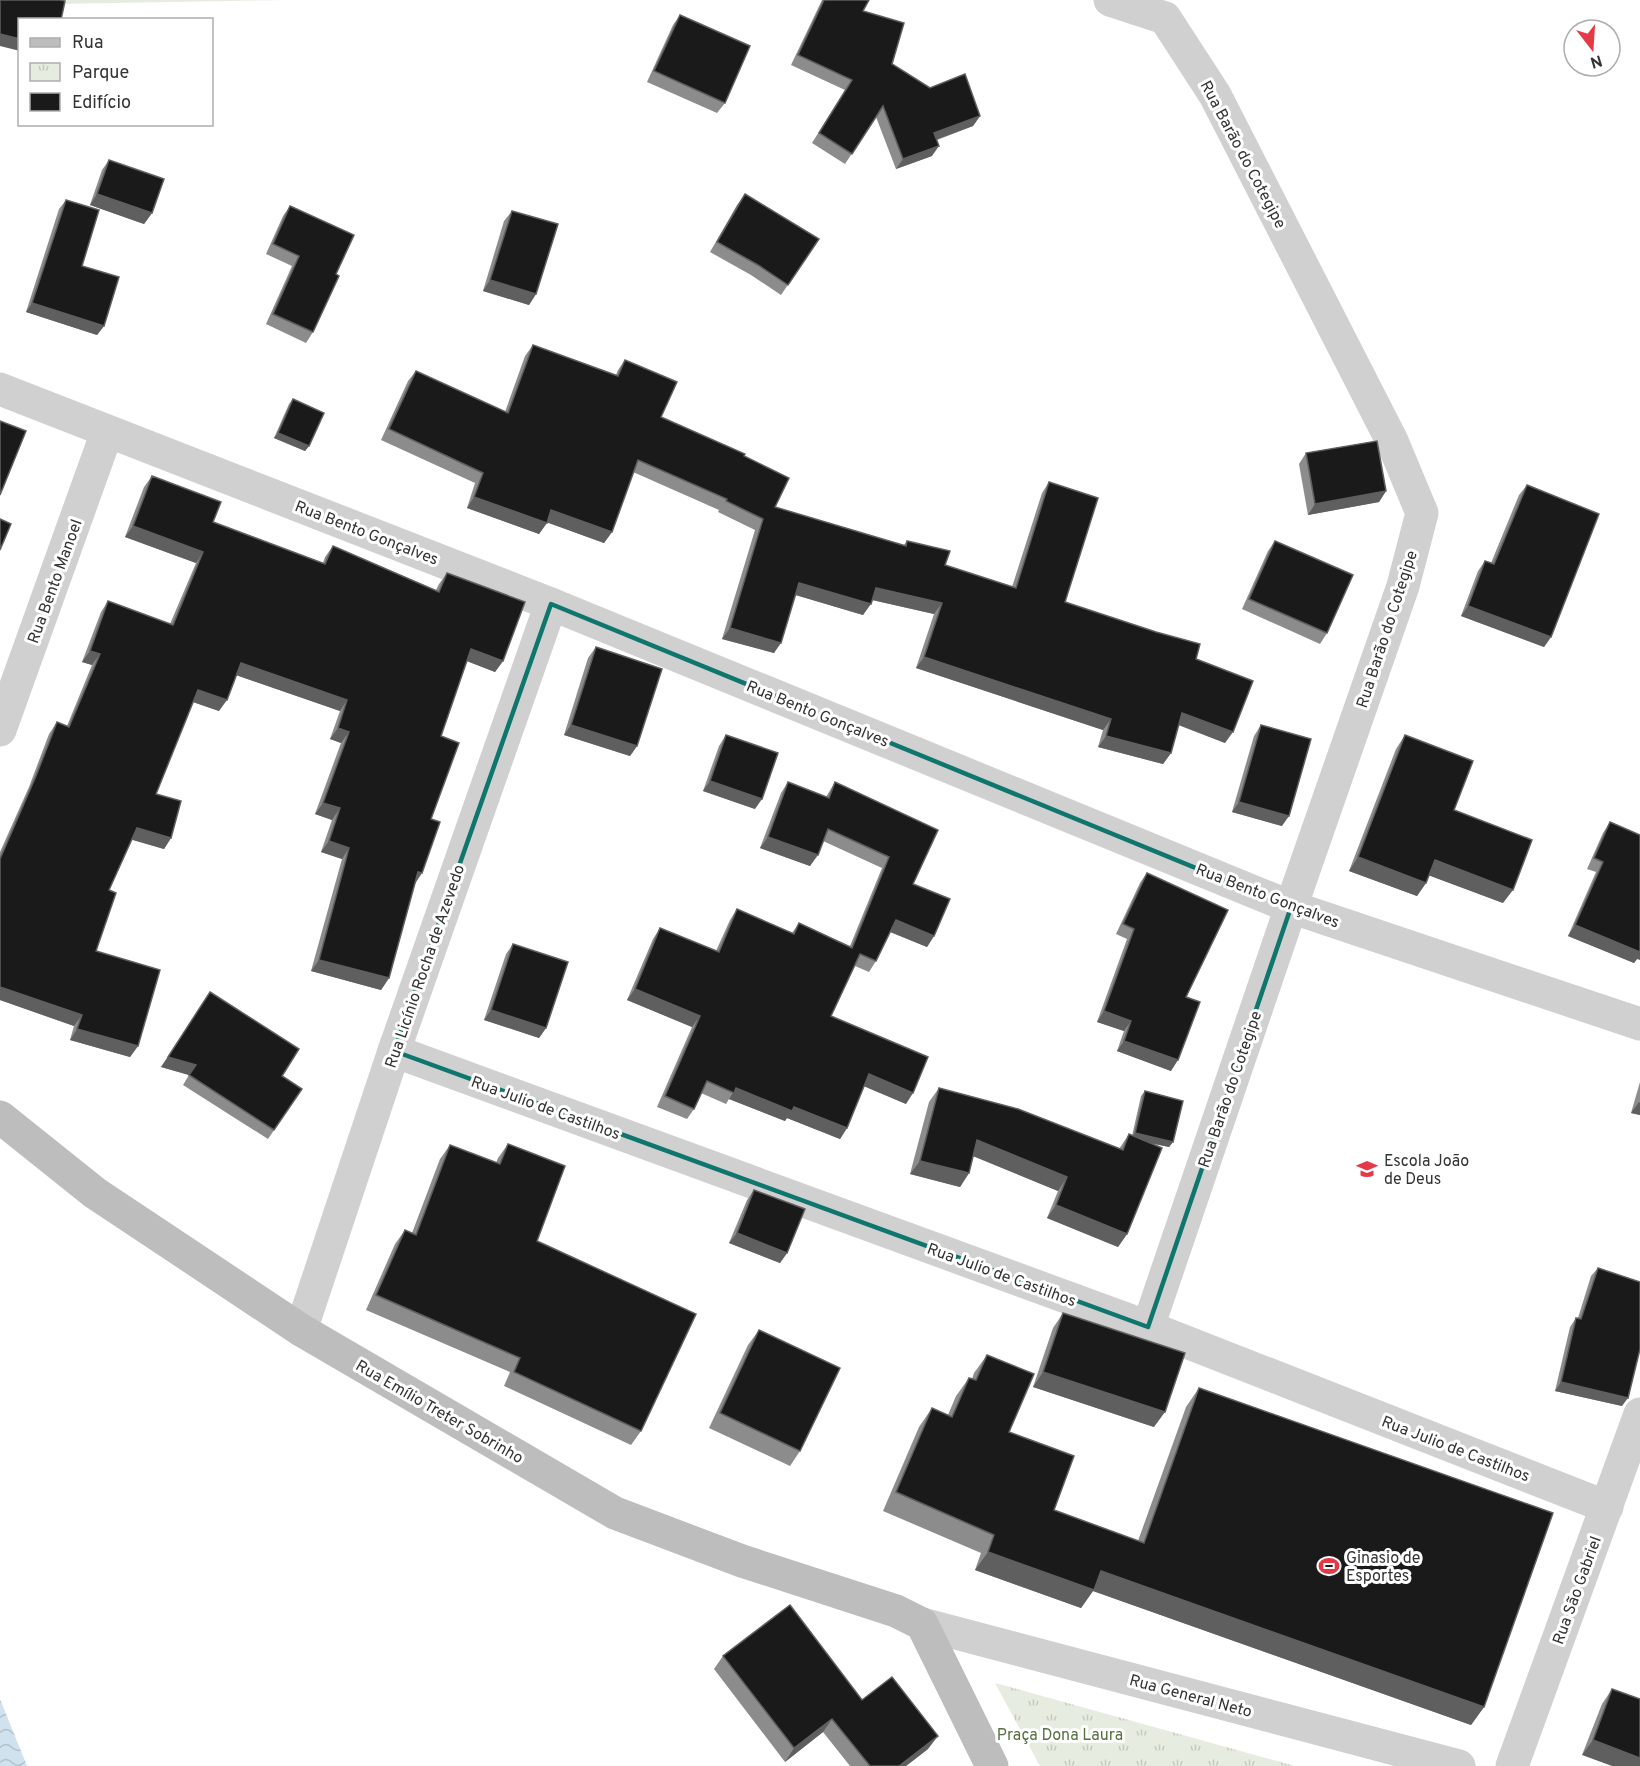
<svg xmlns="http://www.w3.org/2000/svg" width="1640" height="1766" viewBox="0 0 1640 1766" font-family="Overpass,sans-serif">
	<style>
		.forest { fill: url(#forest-crowns) }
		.park { fill: url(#park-tufts) }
		.water { fill: url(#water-waves) }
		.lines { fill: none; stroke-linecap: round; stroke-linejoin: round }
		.minor { stroke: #d0d0d0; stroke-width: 33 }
		.tertiary { stroke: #d0d0d0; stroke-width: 33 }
		.secondary { stroke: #bdbdbd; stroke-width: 33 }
		.wall { fill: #8c8c8c }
		.shaded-wall { fill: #5f5f5f }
		.building { fill: #1a1a1a; stroke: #5f5f5f; stroke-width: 1.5 }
		.marked { fill: none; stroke: #0f766e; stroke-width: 4.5; stroke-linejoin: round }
		.labels { text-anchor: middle; stroke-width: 6; stroke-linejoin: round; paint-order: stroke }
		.street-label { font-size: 16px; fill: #333; stroke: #fff }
		.poi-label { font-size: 16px; fill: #333; stroke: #fff; text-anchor: start }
		.park-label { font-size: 16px; fill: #56703f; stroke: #fff }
	</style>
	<defs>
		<pattern id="forest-crowns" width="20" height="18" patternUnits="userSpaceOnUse" patternTransform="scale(1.5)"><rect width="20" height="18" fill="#e6ecdf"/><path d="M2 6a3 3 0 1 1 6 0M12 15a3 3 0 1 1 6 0" fill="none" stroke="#c6cbc0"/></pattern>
		<pattern id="park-tufts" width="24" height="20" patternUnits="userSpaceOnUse" patternTransform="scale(1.5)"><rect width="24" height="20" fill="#e6ecdf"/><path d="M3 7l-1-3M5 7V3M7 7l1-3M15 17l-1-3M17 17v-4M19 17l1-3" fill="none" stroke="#c6cbc0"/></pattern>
		<pattern id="water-waves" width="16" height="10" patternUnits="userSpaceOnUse" patternTransform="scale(1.5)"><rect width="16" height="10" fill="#cfe2ee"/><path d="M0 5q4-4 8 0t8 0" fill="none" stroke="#b2c2cd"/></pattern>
	</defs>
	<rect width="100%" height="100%" fill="#fff"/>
	<path class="forest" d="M 0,0 L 286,0 L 0,5 Z"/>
	<path class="park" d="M 995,1683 L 1295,1766 L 1040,1766 Z"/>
	<path class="water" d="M 0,1699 L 27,1766 L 0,1766 Z"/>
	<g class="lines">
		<g class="minor">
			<path d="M 1110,0 L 1165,18 L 1215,95 L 1392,441 L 1422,513 L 1403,586 L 1291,907 L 1148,1327"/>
			<path d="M 0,389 L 551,604 L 1291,907 L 1640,1024"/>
			<path d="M 0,730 L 107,432"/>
			<path d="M 394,1051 L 1148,1327 L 1607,1507"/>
			<path d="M 301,1330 L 394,1051 L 551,604"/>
			<path d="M 1512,1766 L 1640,1414"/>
		</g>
		<path class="tertiary" d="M 922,1624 L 1459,1766"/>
		<path class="secondary" d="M 0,1117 L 95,1193 L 301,1330 L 615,1513 L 742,1561 L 896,1611 L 922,1624 L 992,1766"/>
	</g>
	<g class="wall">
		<path d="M 822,0 L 869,0 L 863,11 L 892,64 L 930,88 L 980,116 L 973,126 L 937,140 L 932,156 L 896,169 L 876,117 L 845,164 L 812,143 L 845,90 L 791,65 Z"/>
		<path d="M 680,15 L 725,103 L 717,113 L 647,82 L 673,25 Z"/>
		<path d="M 109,160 L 152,213 L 144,224 L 90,205 L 102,170 Z"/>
		<path d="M 745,194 L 819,239 L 781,295 L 751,275 L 710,252 L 737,205 Z"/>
		<path d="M 66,200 L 82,266 L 104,326 L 97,335 L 26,312 L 59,209 Z"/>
		<path d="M 290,206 L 336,274 L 313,332 L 306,343 L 266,324 L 292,266 L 266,254 L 283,216 Z"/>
		<path d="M 512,211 L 536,294 L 529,305 L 483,291 L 504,221 Z"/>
		<path d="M 533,345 L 616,375 L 618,370 L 625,360 L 661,417 L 744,456 L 775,507 L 904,545 L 907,541 L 945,565 L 1012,587 L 1042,493 L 1049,482 L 1065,602 L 1196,659 L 1225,743 L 1178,725 L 1171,753 L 1163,764 L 1098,747 L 1103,730 L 916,668 L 934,614 L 872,600 L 863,615 L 796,595 L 774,653 L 722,639 L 755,530 L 718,512 L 719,510 L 633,472 L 612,532 L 604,543 L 547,522 L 539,534 L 467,508 L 475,483 L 381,440 L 408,381 L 416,371 L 505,412 L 525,356 Z"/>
		<path d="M 293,399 L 309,446 L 305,451 L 274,438 L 289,404 Z"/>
		<path d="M 1306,453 L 1386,491 L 1379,502 L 1308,515 L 1299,464 Z"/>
		<path d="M 152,476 L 213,522 L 323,563 L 325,557 L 333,546 L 436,590 L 439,584 L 447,573 L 503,661 L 495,672 L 467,661 L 441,736 L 431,819 L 422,873 L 415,884 L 389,978 L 381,990 L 311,971 L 342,859 L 321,852 L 332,820 L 315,814 L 341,743 L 330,739 L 340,711 L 236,675 L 219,711 L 193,702 L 156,794 L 171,838 L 164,849 L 131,839 L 109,890 L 96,951 L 138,1046 L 130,1057 L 70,1040 L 74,1026 L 0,1000 L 0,852 L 29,787 L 49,734 L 57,722 L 67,726 L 92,665 L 82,662 L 101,612 L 108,601 L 170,624 L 196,563 L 125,537 L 144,487 Z"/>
		<path d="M 1527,485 L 1551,637 L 1544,647 L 1461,616 L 1478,571 L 1485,561 L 1491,563 L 1519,495 Z"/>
		<path d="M 1275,541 L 1327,633 L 1320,644 L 1242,609 L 1268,551 Z"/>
		<path d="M 596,647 L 637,746 L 630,756 L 564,735 L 588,658 Z"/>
		<path d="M 1261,725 L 1282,826 L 1232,812 L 1254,736 Z"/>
		<path d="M 726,735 L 755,809 L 703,791 L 719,746 Z"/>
		<path d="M 1405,735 L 1454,810 L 1503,903 L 1429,875 L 1426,883 L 1417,896 L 1349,871 L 1396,749 Z"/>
		<path d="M 788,782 L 826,797 L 835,782 L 913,884 L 934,936 L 927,947 L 890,932 L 876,961 L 869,972 L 855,966 L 831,1016 L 906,1104 L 864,1086 L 847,1128 L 840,1139 L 787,1118 L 785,1121 L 729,1099 L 726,1104 L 701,1093 L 694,1109 L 687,1119 L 657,1107 L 692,1027 L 627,1000 L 653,939 L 660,928 L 716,951 L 730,920 L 737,909 L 792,933 L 799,923 L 850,946 L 882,868 L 823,841 L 810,866 L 760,848 L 781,793 Z"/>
		<path d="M 1610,822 L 1637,959 L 1634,963 L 1568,936 L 1596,872 L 1587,869 L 1603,833 Z"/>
		<path d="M 1147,873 L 1186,997 L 1171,1071 L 1117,1051 L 1124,1031 L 1097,1022 L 1127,939 L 1116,934 L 1140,883 Z"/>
		<path d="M 513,944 L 546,1028 L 539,1038 L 484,1020 L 506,954 Z"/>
		<path d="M 204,1001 L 282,1076 L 302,1089 L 268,1139 L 183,1085 L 189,1075 L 161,1067 Z"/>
		<path d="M 1640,1082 L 1640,1115 L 1631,1113 Z"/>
		<path d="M 939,1088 L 1119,1149 L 1129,1134 L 1132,1136 L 1141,1096 L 1145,1091 L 1173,1142 L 1169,1147 L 1150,1143 L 1127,1234 L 1118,1247 L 1047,1218 L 1058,1191 L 973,1156 L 969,1173 L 960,1187 L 910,1174 L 929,1102 Z"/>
		<path d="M 508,1144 L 537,1241 L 641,1431 L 631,1445 L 504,1386 L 510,1372 L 366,1310 L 395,1244 L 405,1230 L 412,1233 L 440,1159 L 450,1145 L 496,1163 L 498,1158 Z"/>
		<path d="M 754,1190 L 787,1253 L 780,1263 L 729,1243 L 747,1200 Z"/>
		<path d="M 1598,1268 L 1622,1406 L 1555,1391 L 1570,1327 L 1576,1318 L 1578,1318 L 1591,1276 Z"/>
		<path d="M 1063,1313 L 1154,1427 L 1033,1387 L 1053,1328 Z"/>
		<path d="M 759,1330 L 800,1451 L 790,1466 L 709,1428 L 748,1345 Z"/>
		<path d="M 987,1355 L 1009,1432 L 1054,1510 L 1138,1541 L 1186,1407 L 1199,1388 L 1484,1707 L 1471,1725 L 1093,1591 L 1081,1608 L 975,1570 L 981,1553 L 883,1511 L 919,1427 L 932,1408 L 948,1415 L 956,1396 L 969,1378 L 972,1379 L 974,1373 Z"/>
		<path d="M 723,1656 L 862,1700 L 928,1749 L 906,1766 L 850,1766 L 823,1732 L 785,1762 L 714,1669 Z"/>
		<path d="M 1612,1689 L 1640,1699 L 1582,1755 L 1602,1704 Z"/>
	</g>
	<g class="shaded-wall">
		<path d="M 0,34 L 20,39 L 20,51 L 0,46 Z"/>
		<path d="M 980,116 L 973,126 L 927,143 L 934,133 Z"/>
		<path d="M 939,146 L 932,156 L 896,169 L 903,159 Z"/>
		<path d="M 97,194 L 152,213 L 144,224 L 90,205 Z"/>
		<path d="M 490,280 L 536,294 L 529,305 L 483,291 Z"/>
		<path d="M 32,303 L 104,326 L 97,335 L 26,312 Z"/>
		<path d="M 278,433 L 309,446 L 305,451 L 274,438 Z"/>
		<path d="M 1386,491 L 1379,502 L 1308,515 L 1315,504 Z"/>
		<path d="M 474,497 L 547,523 L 539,534 L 467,508 Z"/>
		<path d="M 551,510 L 612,532 L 604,543 L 543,521 Z"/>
		<path d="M 133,526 L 203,552 L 196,563 L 125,537 Z"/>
		<path d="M 799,583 L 871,604 L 863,615 L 792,594 Z"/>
		<path d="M 876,588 L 942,603 L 934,614 L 868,599 Z"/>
		<path d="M 1468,606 L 1551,637 L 1544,647 L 1461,616 Z"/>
		<path d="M 730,628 L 781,643 L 774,653 L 722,639 Z"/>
		<path d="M 471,649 L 503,661 L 495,672 L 464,660 Z"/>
		<path d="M 90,651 L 100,654 L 92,665 L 82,662 Z"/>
		<path d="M 924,657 L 1111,719 L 1103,730 L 916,668 Z"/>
		<path d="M 241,663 L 347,700 L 340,711 L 233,674 Z"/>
		<path d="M 198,690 L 227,700 L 219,711 L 190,701 Z"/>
		<path d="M 1182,713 L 1233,732 L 1225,743 L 1174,723 Z"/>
		<path d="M 571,725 L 637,746 L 630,756 L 564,735 Z"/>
		<path d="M 338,728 L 349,732 L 341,743 L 330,739 Z"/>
		<path d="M 1106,736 L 1171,753 L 1163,764 L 1098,747 Z"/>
		<path d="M 710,781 L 762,799 L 755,809 L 703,791 Z"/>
		<path d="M 1239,802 L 1289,816 L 1282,826 L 1232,812 Z"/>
		<path d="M 323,803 L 340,808 L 332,820 L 315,814 Z"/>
		<path d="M 137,828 L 171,838 L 164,849 L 129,839 Z"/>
		<path d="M 768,837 L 818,855 L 810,866 L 760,848 Z"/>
		<path d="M 329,841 L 349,848 L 342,859 L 321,852 Z"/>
		<path d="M 1358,857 L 1426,883 L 1417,896 L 1349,871 Z"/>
		<path d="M 1435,860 L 1513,890 L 1503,903 L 1425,874 Z"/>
		<path d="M 418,872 L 422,873 L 414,884 Z"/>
		<path d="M 896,920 L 934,936 L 927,947 L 888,931 Z"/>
		<path d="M 1575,925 L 1640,952 L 1640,960 L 1637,959 L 1634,963 L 1568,936 Z"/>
		<path d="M 319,960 L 389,978 L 381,990 L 311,971 Z"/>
		<path d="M 0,987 L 82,1015 L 74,1026 L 0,1000 Z"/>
		<path d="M 635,989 L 700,1016 L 692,1027 L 627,1000 Z"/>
		<path d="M 491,1010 L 546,1028 L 539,1038 L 484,1020 Z"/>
		<path d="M 1104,1011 L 1131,1021 L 1124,1031 L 1097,1022 Z"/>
		<path d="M 77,1029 L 138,1046 L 130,1057 L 70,1040 Z"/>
		<path d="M 1124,1041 L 1178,1060 L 1171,1071 L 1117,1051 Z"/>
		<path d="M 168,1057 L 196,1065 L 189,1075 L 161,1067 Z"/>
		<path d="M 869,1074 L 913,1093 L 906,1104 L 861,1085 Z"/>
		<path d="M 736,1088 L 794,1107 L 847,1128 L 840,1139 L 787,1118 L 785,1121 L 729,1099 Z"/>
		<path d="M 1639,1102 L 1640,1103 L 1640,1115 L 1631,1113 Z"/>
		<path d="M 1135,1133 L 1173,1142 L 1169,1147 L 1131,1139 Z"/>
		<path d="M 977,1140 L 1067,1177 L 1058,1191 L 968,1154 Z"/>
		<path d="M 920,1161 L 969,1173 L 960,1187 L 910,1174 Z"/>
		<path d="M 1056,1205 L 1127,1234 L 1118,1247 L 1047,1218 Z"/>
		<path d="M 737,1233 L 787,1253 L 780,1263 L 729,1243 Z"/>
		<path d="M 1043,1372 L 1165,1412 L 1154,1427 L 1033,1387 Z"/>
		<path d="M 1561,1382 L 1628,1398 L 1622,1406 L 1555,1391 Z"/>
		<path d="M 988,1552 L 1101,1571 L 1484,1707 L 1471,1725 L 1093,1591 L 1081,1608 L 975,1570 Z"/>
		<path d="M 832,1719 L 823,1732 L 785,1762 L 794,1748 Z"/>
		<path d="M 938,1736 L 928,1749 L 906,1766 L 899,1766 Z"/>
		<path d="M 1593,1740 L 1640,1758 L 1640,1766 L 1612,1766 L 1582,1755 Z"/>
	</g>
	<g class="building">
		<path d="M 0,0 L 60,0 L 65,1 L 61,20 L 20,20 L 20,39 L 0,34 Z"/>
		<path d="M 824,0 L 869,0 L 863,11 L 904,23 L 892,64 L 930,88 L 965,74 L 980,116 L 934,133 L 939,146 L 903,159 L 883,106 L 852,154 L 819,133 L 852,80 L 798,55 Z"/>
		<path d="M 680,15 L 750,46 L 725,103 L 654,71 Z"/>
		<path d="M 109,160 L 164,179 L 152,213 L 97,194 Z"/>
		<path d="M 745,194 L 819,239 L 788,285 L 758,265 L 717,242 Z"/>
		<path d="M 66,200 L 99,210 L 82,266 L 119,277 L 104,326 L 32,303 Z"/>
		<path d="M 290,206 L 354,235 L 336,274 L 339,276 L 313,332 L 273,314 L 299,256 L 273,244 Z"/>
		<path d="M 512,211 L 558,224 L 536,294 L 490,280 Z"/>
		<path d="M 533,345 L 618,376 L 625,360 L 677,382 L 661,417 L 745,454 L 744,456 L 789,478 L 775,507 L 906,546 L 907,541 L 950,551 L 945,565 L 1016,588 L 1049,482 L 1098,498 L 1065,602 L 1156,632 L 1200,644 L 1196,659 L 1253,681 L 1233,732 L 1182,713 L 1171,753 L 1106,736 L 1111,719 L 924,657 L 942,603 L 876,588 L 871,604 L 799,583 L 781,643 L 730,628 L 763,519 L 726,501 L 727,499 L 638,460 L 612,532 L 551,510 L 547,523 L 474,497 L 483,473 L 389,429 L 416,371 L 508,413 Z"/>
		<path d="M 293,399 L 324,413 L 309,446 L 278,433 Z"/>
		<path d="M 0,421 L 26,431 L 0,495 Z"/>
		<path d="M 1377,441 L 1386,491 L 1315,504 L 1306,453 Z"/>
		<path d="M 152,476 L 221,502 L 213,522 L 325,564 L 333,546 L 439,592 L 447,573 L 525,602 L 503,661 L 471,649 L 441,736 L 459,743 L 431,819 L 440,822 L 422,873 L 418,872 L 389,978 L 319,960 L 349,848 L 329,841 L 340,808 L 323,803 L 349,732 L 338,728 L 347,700 L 241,663 L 227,700 L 198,690 L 156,794 L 181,801 L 171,838 L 137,828 L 109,890 L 116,893 L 96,951 L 160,970 L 138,1046 L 77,1029 L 82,1015 L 0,987 L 0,859 L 36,776 L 57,722 L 69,727 L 100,654 L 90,651 L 108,601 L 173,625 L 203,552 L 133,526 Z"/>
		<path d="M 1527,485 L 1599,514 L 1551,637 L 1468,606 L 1485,561 L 1494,564 Z"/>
		<path d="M 0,519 L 11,524 L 0,550 Z"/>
		<path d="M 1275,541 L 1353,575 L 1327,633 L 1249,599 Z"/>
		<path d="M 596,647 L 662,669 L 637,746 L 571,725 Z"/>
		<path d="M 1261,725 L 1311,739 L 1289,816 L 1239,802 Z"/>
		<path d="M 726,735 L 778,753 L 762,799 L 710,781 Z"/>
		<path d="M 1405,735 L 1473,761 L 1454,810 L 1532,840 L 1513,890 L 1435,860 L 1426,883 L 1358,857 Z"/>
		<path d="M 788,782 L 829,798 L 835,782 L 938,830 L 913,884 L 950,899 L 934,936 L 896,920 L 876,961 L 860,954 L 831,1016 L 928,1057 L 913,1093 L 869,1074 L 847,1128 L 794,1107 L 792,1111 L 736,1088 L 734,1093 L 707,1081 L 694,1109 L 665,1096 L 700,1016 L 635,989 L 660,928 L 719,952 L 737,909 L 794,934 L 799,923 L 852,948 L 889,857 L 828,829 L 818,855 L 768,837 Z"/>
		<path d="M 1610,822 L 1640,835 L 1640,952 L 1575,925 L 1603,862 L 1594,858 Z"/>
		<path d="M 1147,873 L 1228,910 L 1186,997 L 1200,1002 L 1178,1060 L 1124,1041 L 1131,1021 L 1104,1011 L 1134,929 L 1123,924 Z"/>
		<path d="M 513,944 L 568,962 L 546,1028 L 491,1010 Z"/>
		<path d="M 210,992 L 299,1049 L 282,1076 L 302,1089 L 274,1130 L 189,1075 L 196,1065 L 168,1057 Z"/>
		<path d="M 939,1088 L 1018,1109 L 1123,1150 L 1129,1134 L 1162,1148 L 1127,1234 L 1056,1205 L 1067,1177 L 977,1140 L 969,1173 L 920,1161 Z"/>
		<path d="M 1145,1091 L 1183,1101 L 1173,1142 L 1135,1133 Z"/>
		<path d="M 508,1144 L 565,1166 L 537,1241 L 696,1314 L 641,1431 L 514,1372 L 520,1358 L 376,1295 L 405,1230 L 416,1235 L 450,1145 L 500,1164 Z"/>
		<path d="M 754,1190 L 805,1209 L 787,1253 L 737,1233 Z"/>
		<path d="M 1598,1268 L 1640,1282 L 1640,1349 L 1628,1398 L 1561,1382 L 1576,1318 L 1581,1319 Z"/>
		<path d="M 1063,1313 L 1185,1353 L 1165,1412 L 1043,1372 Z"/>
		<path d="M 759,1330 L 840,1368 L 800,1451 L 720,1413 Z"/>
		<path d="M 987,1355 L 1034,1374 L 1009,1432 L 1074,1456 L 1054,1510 L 1144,1543 L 1199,1388 L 1553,1513 L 1484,1707 L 1101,1571 L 1094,1590 L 988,1552 L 994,1535 L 896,1492 L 932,1408 L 952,1417 L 969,1378 L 976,1380 Z"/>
		<path d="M 790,1605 L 862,1700 L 892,1677 L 938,1736 L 899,1766 L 870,1766 L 832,1719 L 794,1748 L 723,1656 Z"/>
		<path d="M 1612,1689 L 1640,1699 L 1640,1758 L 1593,1740 Z"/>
	</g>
	<path class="marked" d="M 551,604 L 1291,907 L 1148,1327 L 394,1051 Z"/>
	<defs>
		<g id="university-bare" transform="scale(1.62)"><path d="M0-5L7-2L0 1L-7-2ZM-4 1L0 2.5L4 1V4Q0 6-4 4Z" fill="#e63946" stroke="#fff" stroke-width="2.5" paint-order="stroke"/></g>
		<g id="stadium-bare" transform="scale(1.62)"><path d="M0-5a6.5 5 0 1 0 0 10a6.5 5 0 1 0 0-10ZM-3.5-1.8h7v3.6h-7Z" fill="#e63946" stroke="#fff" stroke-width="2.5" paint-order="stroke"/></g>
	</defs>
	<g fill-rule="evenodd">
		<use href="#university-bare" x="1367" y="1169"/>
		<use href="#stadium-bare" x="1329" y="1566"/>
	</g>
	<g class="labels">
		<g class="street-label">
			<text transform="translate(1244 154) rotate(62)" y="6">Rua Barão do Cotegipe</text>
			<text transform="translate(367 532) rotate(21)" y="6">Rua Bento Gonçalves</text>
			<text transform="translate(54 581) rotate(-70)" y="6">Rua Bento Manoel</text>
			<text transform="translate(1386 629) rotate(-72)" y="6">Rua Barão do Cotegipe</text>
			<text transform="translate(818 713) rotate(22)" y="6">Rua Bento Gonçalves</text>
			<text transform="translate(1268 895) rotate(21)" y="6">Rua Bento Gonçalves</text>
			<text transform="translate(424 966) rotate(-71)" y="6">Rua Licínio Rocha de Azevedo</text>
			<text transform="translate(1229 1089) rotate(-71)" y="6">Rua Barão do Cotegipe</text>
			<text transform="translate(546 1107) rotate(20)" y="6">Rua Julio de Castilhos</text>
			<text transform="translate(1002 1274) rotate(20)" y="6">Rua Julio de Castilhos</text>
			<text transform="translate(440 1411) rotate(30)" y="6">Rua Emílio Treter Sobrinho</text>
			<text transform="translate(1456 1448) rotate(21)" y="6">Rua Julio de Castilhos</text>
			<text transform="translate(1576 1590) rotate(-70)" y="6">Rua São Gabriel</text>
			<text transform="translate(1191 1695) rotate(15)" y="6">Rua General Neto</text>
		</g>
		<g class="poi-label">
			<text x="1384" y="1166">Escola João<tspan x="1384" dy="18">de Deus</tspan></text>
			<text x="1346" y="1563">Ginasio de<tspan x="1346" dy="18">Esportes</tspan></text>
		</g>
		<g class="park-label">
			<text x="1060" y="1740">Praça Dona Laura</text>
		</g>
	</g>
	<rect x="18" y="18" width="195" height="108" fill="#ffffff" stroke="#adadad" stroke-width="1.5"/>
	<rect x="30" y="38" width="30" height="9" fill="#bdbdbd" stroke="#adadad" stroke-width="1.5"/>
	<text x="72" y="48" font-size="18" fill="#333333">Rua</text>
	<rect x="30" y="63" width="30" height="18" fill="url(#park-tufts)" stroke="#adadad" stroke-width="1.5"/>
	<text x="72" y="78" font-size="18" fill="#333333">Parque</text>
	<rect x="30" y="93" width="30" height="18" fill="#1a1a1a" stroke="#adadad" stroke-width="1.5"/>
	<text x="72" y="108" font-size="18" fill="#333333">Edifício</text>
	<g transform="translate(1592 48) rotate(163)"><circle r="28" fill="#ffffff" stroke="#adadad" stroke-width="1.5"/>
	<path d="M0-4.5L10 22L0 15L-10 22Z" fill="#e63946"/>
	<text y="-9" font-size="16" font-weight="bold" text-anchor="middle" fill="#333333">N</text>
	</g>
</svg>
